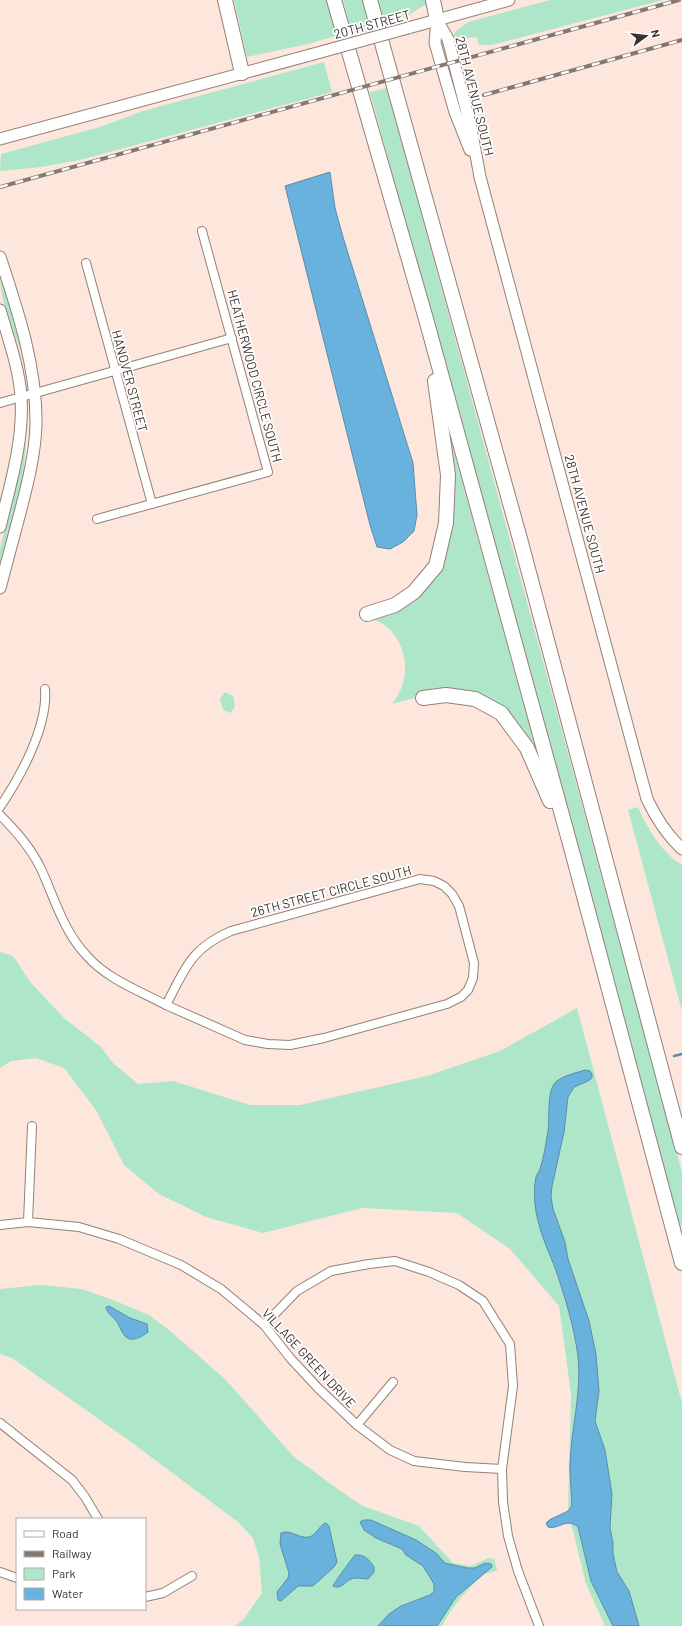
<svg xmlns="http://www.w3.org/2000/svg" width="682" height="1626" viewBox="0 0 682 1626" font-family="Barlow,sans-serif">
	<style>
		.green { fill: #aee6c9 }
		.water { fill: #6ab2de; stroke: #5c8caa }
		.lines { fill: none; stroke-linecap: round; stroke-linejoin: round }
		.stream { stroke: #5c8caa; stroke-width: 2.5 }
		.street-casing { stroke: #948076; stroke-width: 10 }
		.secondary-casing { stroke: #948076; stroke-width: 13 }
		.highway-casing { stroke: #948076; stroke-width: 16 }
		.street { stroke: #fff; stroke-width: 8 }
		.secondary { stroke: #fff; stroke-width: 11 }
		.highway { stroke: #fff; stroke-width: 14 }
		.rail-casing { stroke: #857871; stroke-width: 4 }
		.rail { stroke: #fff; stroke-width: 2.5; stroke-dasharray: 8; stroke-linecap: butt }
		.secondary-bridge-casing { stroke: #948076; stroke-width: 13; stroke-linecap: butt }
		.secondary-bridge { stroke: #fff; stroke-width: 11 }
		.labels { text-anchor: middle; stroke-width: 3.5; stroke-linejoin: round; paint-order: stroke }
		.street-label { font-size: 13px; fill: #3b332f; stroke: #fff }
	</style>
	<rect width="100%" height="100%" fill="#fde7dc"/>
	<g class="green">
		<path d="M 234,0 L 329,0 L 339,35 L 308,44 L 247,57 Z"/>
		<path d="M 343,0 L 365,0 L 372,25 L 351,31 Z"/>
		<path d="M 378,0 L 428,0 L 427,6 L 423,6 L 407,16 L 384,22 Z"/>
		<path d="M 550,0 L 663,0 L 492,45 L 479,45 L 477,38 C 467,36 462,42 454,41 L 453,36 L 456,31 L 468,22 Z"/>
		<path d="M 324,62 L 332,92 L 80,160 L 41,167 L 0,171 L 1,154 L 100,127 L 143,111 Z"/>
		<path d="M 387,88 L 682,1172 L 682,1227 L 677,1219 L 370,92 Z"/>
		<path d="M 0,272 L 23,353 L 22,353 C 11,325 0,302 0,272 Z"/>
		<path d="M 449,434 L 536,750 L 537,756 L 523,730 L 513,717 L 496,705 L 432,693 L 392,704 C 412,680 409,642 383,624 C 379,621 373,620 368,618 L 380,615 L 445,557 L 451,534 L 454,511 L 454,481 Z"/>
		<path d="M 26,439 L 23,482 L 0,571 L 0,548 L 19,474 Z"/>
		<path d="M 225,692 L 233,696 L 235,706 L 231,713 L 223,710 L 220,699 Z"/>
		<path d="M 638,807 C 648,829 661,852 682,865 L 682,1011 L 628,810 Z"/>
		<path d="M 0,952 L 13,956 L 31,983 L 64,1018 L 100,1046 L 114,1064 L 138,1084 L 173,1081 L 250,1105 L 300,1105 L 427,1076 L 500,1051 L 577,1008 L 682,1403 L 682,1626 L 605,1626 L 586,1584 L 568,1511 L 571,1394 L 559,1306 L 510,1249 L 457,1213 L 362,1208 L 263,1233 L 206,1217 L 159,1194 L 124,1165 L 96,1110 L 64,1068 L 36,1058 L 11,1061 L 0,1068 Z"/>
		<path d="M 41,1285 L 82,1289 L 113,1300 L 149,1315 L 169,1330 L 225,1379 L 293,1456 L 339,1490 L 363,1506 L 419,1526 L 453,1563 L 471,1566 L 488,1558 L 494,1559 L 497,1570 C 493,1573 487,1572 483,1575 C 466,1590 452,1607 442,1626 L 235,1626 L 243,1620 L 262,1593 L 259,1557 L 253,1538 L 238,1522 L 127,1439 L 12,1358 L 0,1354 L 0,1289 Z"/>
	</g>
	<g class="water">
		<path d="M 330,172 L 335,208 L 343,237 L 413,463 L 417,515 L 414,531 L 403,542 L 390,549 L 377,547 L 370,525 L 285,186 Z"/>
		<path d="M 585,1070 L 590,1071 L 592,1074 L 592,1078 L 588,1081 L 574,1087 L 568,1097 L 564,1132 L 552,1186 L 551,1197 L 553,1209 L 565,1242 L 568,1259 L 589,1321 L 596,1354 L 599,1391 L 595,1421 L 605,1450 L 612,1494 L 610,1528 L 613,1543 L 613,1554 L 617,1572 L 629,1591 L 639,1626 L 613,1626 L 591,1581 L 578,1527 C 566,1517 559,1530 548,1527 L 546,1523 C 552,1516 568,1514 571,1507 C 573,1502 569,1472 570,1464 C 571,1429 582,1392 578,1356 C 574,1326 564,1293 554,1265 C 546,1246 537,1225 535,1204 C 534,1196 534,1185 536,1177 C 537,1174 539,1172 540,1169 C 544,1157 546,1143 548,1131 C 550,1118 546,1089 557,1081 C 565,1075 576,1073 585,1070 Z"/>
		<path d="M 109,1306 L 130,1318 L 147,1324 L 148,1332 C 142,1337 131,1343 125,1336 C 121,1332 120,1326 117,1322 C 113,1316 107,1314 106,1307 Z"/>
		<path d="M 364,1520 L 371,1520 L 416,1540 L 436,1553 L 445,1563 L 467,1568 L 475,1568 L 485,1563 L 491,1564 L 492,1567 L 456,1597 L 437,1626 L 378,1626 L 389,1614 L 401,1606 L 430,1595 L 434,1591 L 434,1584 L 423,1566 L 406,1555 L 402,1549 L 376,1538 L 364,1530 L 360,1522 Z"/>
		<path d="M 326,1523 L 329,1526 L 337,1562 L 334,1567 L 313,1586 L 298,1586 L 281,1601 L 278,1600 L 277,1592 L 288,1578 L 289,1573 L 280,1544 L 281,1533 C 291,1529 299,1539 309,1537 C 317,1535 319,1525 326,1523 Z"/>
		<path d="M 355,1555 C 364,1554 370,1560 374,1567 L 374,1572 L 368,1579 C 363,1579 356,1577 351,1579 C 344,1582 341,1590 333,1586 C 334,1583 353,1557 355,1555 Z"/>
	</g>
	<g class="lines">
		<path class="stream" d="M 674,1056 L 682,1054"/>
		<g class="street-casing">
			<g id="street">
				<path d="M 86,263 L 152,504"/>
				<path d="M 0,403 L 232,338"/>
				<path d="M 97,519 L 268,472 L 202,231"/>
				<path d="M 0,807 C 21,776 48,726 45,689"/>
				<path d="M 0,815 C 17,832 32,849 42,871 C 55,900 64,932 87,956 C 107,979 140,991 166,1005"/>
				<path d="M 420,879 L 434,881 L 444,886 L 452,894 L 459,906 L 474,963 L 473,978 L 468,990 L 461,997 L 447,1004 L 324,1038 L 290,1045 L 268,1044 L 245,1040 L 166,1005 C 185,969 191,948 231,931 Z"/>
				<path d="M 28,1222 L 32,1126"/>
				<path d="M 0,1225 L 28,1222 L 79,1227 L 119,1239 L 181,1265 L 221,1289 L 264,1325 L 291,1359 L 318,1388 L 357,1425 L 390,1450 L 414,1461 L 465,1467 L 502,1469"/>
				<path d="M 264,1325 L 297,1291 L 331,1271 L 369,1264 L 395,1261 L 429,1272 L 459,1285 L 483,1301 L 510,1344 L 513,1386 L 502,1469 L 503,1502 L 508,1536 L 518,1571 L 539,1626"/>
				<path d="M 0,1423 L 72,1480 L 85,1497 L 98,1519"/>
				<path d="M 357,1425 L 393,1382"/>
				<path d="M 0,1572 L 17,1578"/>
				<path d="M 145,1597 L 163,1593 L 192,1576"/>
			</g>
		</g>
		<g class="secondary-casing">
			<g id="secondary">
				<path d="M 437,20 L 448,39 L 471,128 L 480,177 L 647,799 C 656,818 667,835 682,849"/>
				<path d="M 437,20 L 435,43 L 455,112 L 470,150"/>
				<path d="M 408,28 L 509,0"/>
				<path d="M 0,139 L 310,55"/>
				<path d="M 0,257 C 18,311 37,368 36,425 C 35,454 28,482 21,509 C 14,535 7,562 0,588"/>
				<path d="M 0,310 C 8,338 19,367 21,397 C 24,441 10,485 0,527"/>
			</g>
		</g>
		<g class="highway-casing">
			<g id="highway">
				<path d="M 225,0 L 242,73"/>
				<path d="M 334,0 L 426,319 L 573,855 L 682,1263"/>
				<path d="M 370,0 L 520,539 L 682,1147"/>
				<path d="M 433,0 L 437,20"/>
				<path d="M 367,614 L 395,605 L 414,592 L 436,566 L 446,523 L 448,475 L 435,381"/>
				<path d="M 423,698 L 446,695 L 475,699 L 501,713 L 527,748 L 550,801"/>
			</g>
		</g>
		<use href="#street" class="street"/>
		<use href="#secondary" class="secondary"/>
		<use href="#highway" class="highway"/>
		<g class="rail-casing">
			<g id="rail">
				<path d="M 484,95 L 682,40"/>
				<path d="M 0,187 L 679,0"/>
			</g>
		</g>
		<use href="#rail" class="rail"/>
		<g class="secondary-bridge-casing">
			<path id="secondary-bridge" d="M 310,55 L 408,28"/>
		</g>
		<use href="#secondary-bridge" class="secondary-bridge"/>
	</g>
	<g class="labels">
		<g class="street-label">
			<text transform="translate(372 24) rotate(-15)" y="5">20TH STREET</text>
			<text transform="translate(475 96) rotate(76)" y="5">28TH AVENUE SOUTH</text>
			<text transform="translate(255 376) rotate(75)" y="5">HEATHERWOOD CIRCLE SOUTH</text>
			<text transform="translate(130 381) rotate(75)" y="5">HANOVER STREET</text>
			<text transform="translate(585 514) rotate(75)" y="5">28TH AVENUE SOUTH</text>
			<text transform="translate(331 891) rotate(-15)" y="5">26TH STREET CIRCLE SOUTH</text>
			<text transform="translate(309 1358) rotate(47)" y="5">VILLAGE GREEN DRIVE</text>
		</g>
	</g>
	<rect x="16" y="1518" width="130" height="92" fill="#ffffff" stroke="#b1adac"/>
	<rect x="24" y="1531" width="20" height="6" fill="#ffffff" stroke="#b1adac"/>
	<text x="52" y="1538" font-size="12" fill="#3b332f">Road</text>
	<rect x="24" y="1551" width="20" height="6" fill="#857871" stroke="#b1adac"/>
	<text x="52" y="1558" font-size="12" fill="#3b332f">Railway</text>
	<rect x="24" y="1568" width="20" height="12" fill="#aee6c9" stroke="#b1adac"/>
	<text x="52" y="1578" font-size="12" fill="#3b332f">Park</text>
	<rect x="24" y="1588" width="20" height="12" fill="#6ab2de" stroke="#b1adac"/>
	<text x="52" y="1598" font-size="12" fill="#3b332f">Water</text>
	<g transform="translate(646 36) rotate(75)" stroke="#ffffff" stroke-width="3" paint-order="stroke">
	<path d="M0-3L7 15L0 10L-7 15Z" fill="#3b332f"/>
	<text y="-6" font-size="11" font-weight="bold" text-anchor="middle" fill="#3b332f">N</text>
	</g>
</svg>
